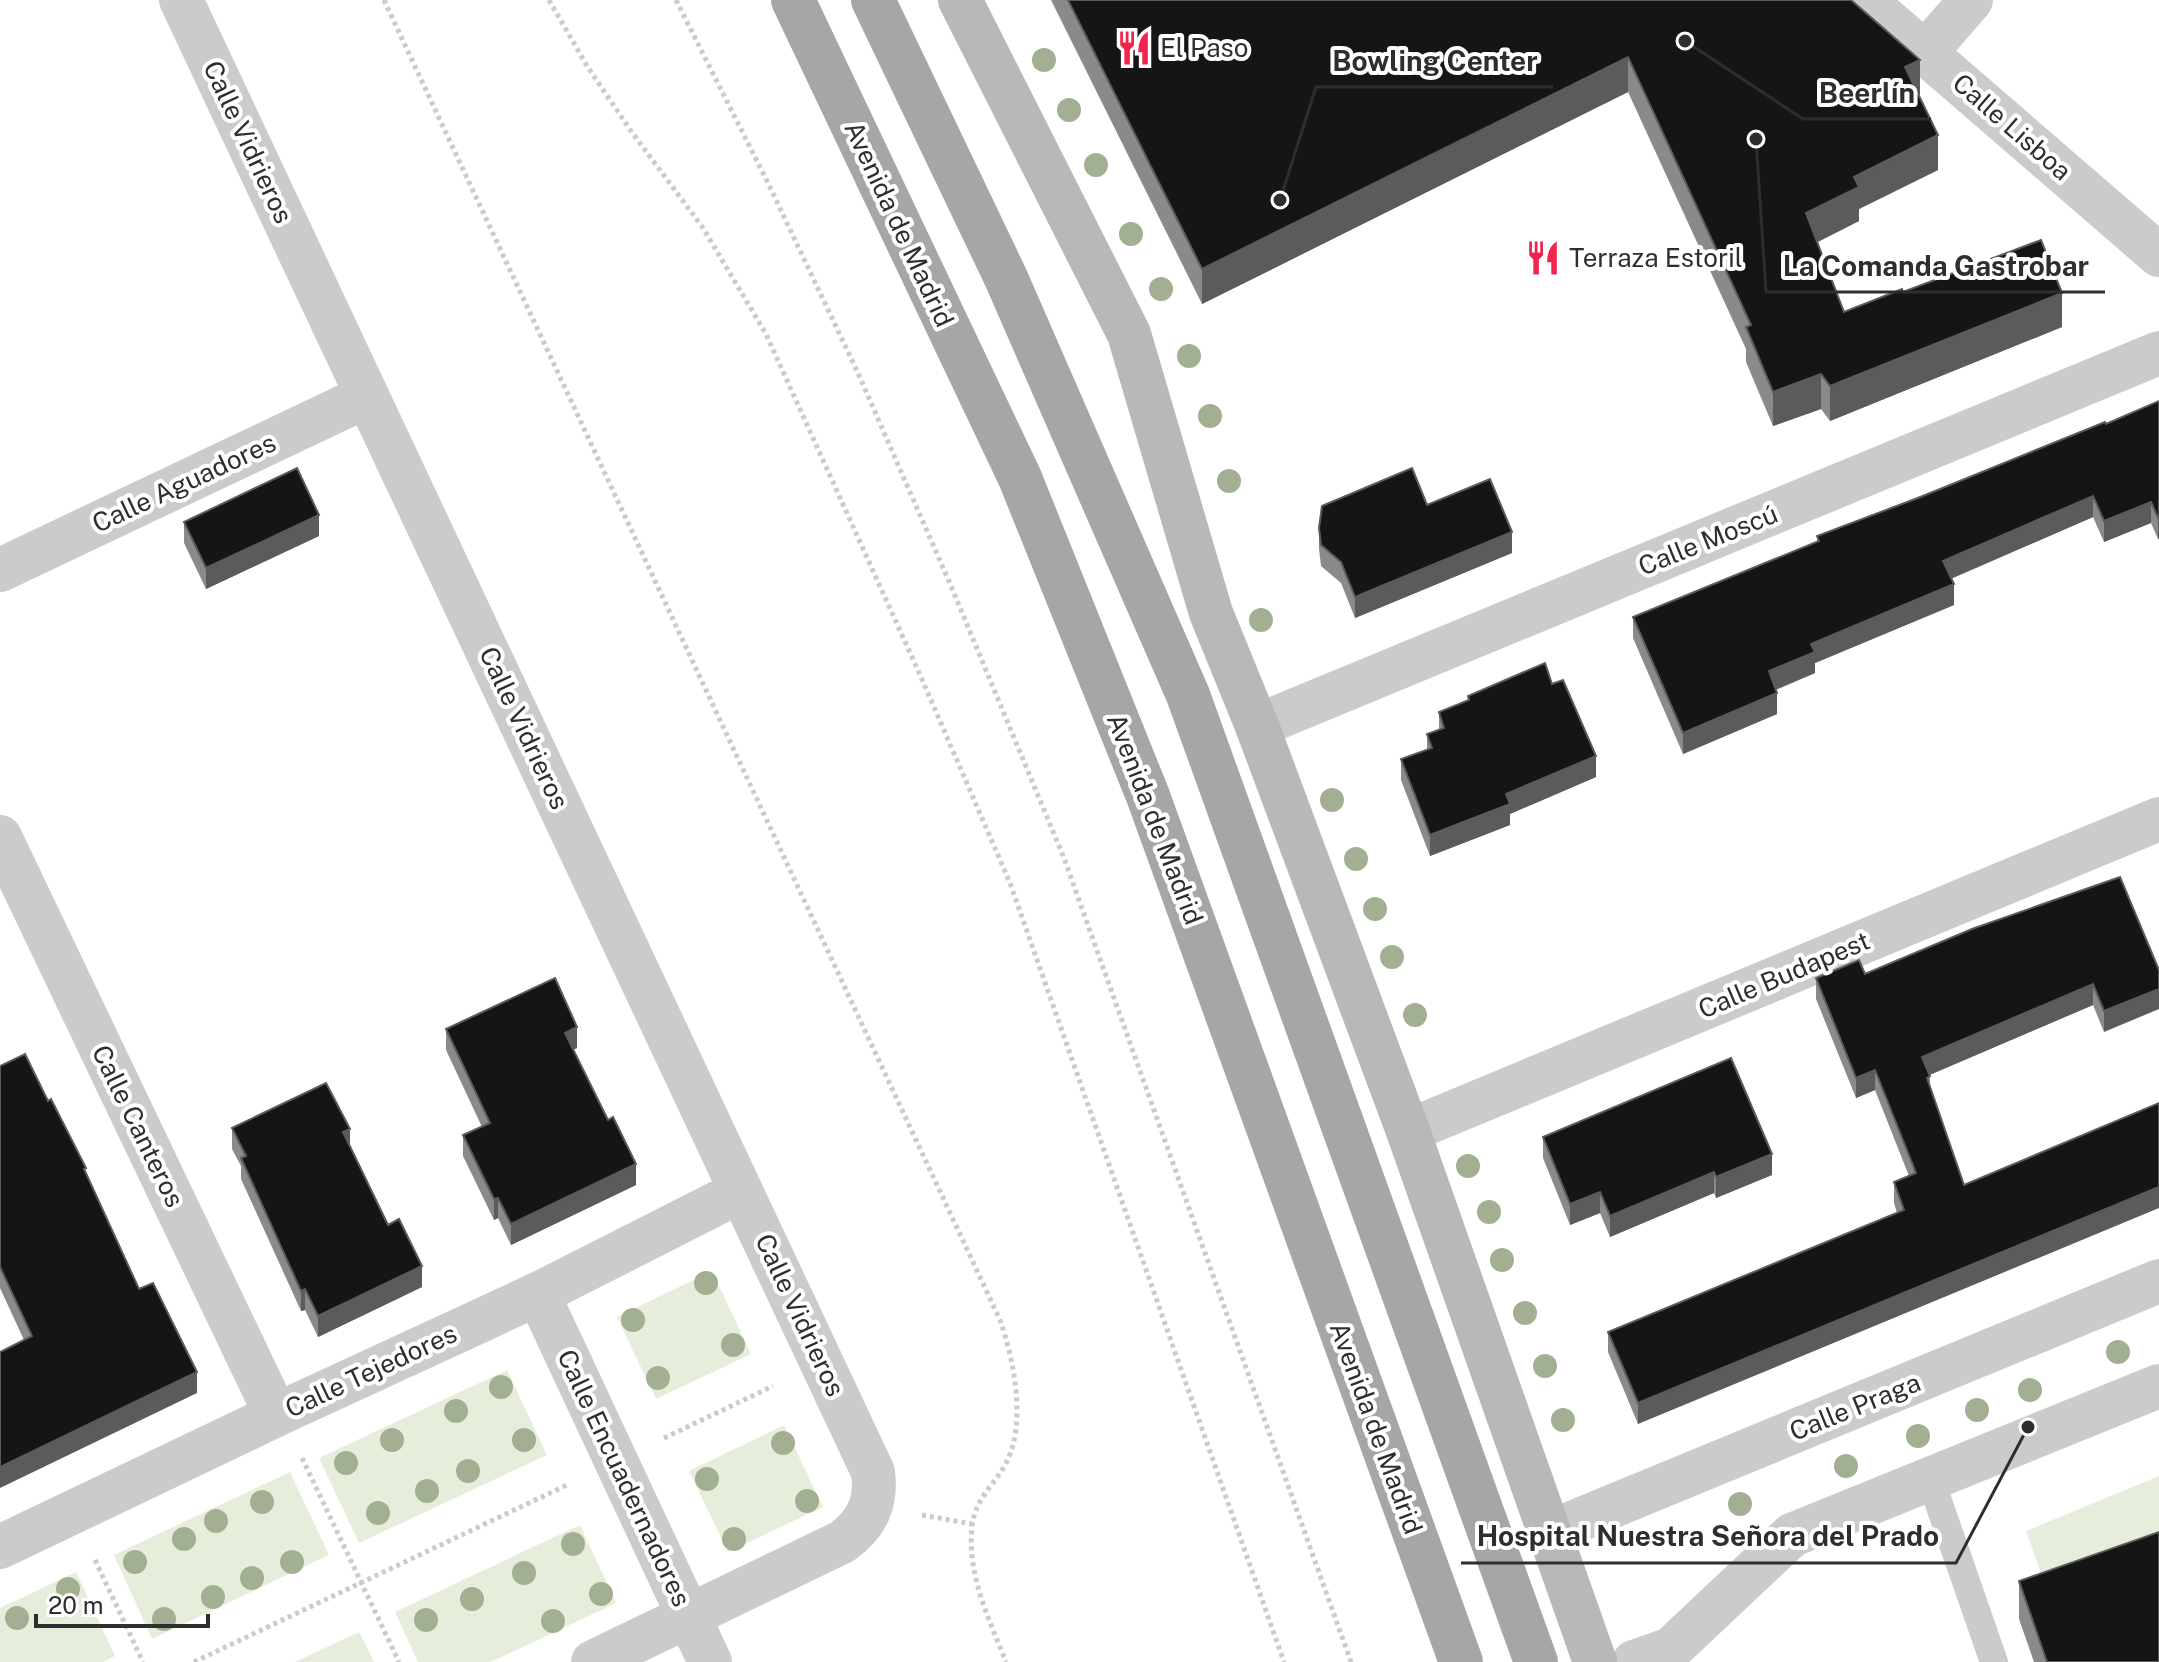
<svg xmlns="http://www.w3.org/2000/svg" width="2159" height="1662" viewBox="0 0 2159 1662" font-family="'Public Sans',sans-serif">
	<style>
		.green { fill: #e7eddb }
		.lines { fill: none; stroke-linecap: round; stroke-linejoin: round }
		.path { stroke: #cbcbcb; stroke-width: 5; stroke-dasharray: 4 4; stroke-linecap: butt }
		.lane { stroke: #cbcbcb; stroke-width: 28 }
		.street { stroke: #cbcbcb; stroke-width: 44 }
		.secondary { stroke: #b8b8b8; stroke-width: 44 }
		.primary { stroke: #a6a6a6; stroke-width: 44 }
		.tree { fill: #a3af92 }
		.wall { fill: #8a8a8a }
		.shaded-wall { fill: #5b5b5b }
		.building { fill: #151515; stroke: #5b5b5b; stroke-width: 2 }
		.labels { text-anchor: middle; stroke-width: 8; stroke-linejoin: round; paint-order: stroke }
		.poi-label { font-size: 26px; fill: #2e2e2e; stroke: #fff; text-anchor: start }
		.street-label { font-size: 26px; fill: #2e2e2e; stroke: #fff }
		.leader { fill: none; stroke: #2e2e2e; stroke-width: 3 }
		.callout-dot { fill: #2e2e2e; stroke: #fff; stroke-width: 3 }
		.callout-label { font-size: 28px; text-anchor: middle; font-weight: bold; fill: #2e2e2e; stroke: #fff; stroke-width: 8; stroke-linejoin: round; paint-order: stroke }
	</style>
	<rect width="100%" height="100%" fill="#fff"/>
	<g class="green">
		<path d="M 712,1271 L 751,1354 L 656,1399 L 617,1317 Z"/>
		<path d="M 507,1370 L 547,1455 L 359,1543 L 319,1458 Z"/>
		<path d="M 784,1425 L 823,1507 L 728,1552 L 689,1471 Z"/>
		<path d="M 290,1472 L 329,1555 L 152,1639 L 114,1555 Z"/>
		<path d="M 2159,1476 L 2159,1570 L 2053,1606 L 2026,1531 Z"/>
		<path d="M 580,1525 L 616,1603 L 491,1662 L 418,1662 L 395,1612 Z"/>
		<path d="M 76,1572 L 115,1656 L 103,1662 L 0,1662 L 0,1608 Z"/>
		<path d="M 359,1632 L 374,1662 L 295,1662 Z"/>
	</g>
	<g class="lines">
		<g class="path">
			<path d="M 384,0 L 1000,1320 C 1014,1360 1027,1424 1006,1463 C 994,1486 975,1498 972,1527 C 967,1575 989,1619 1006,1662"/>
			<path d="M 549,0 L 587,66 L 631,131 L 703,228 L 766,334 L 921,677 L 1010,883 L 1284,1662"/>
			<path d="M 676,0 L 768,183 L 858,373 L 951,586 L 1064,858 L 1351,1662"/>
			<path d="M 664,1438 L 773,1386"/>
			<path d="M 302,1458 L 399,1662"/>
			<path d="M 922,1515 L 972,1524"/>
			<path d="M 95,1560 L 143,1662"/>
			<path d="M 194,1662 L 567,1485"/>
		</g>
		<path class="lane" d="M 1930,1478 L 1994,1662"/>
		<g class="street">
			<path d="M 181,0 L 873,1472 C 877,1503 867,1524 842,1542 L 593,1662"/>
			<path d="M 1864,0 L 2159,255"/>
			<path d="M 1925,53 L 1971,0"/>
			<path d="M 0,570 L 367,396"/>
			<path d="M 1257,726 L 2159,353"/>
			<path d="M 0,837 L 276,1415"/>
			<path d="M 1408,1131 L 2159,819"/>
			<path d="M 538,1294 L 710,1662"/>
			<path d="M 1550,1532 L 2159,1281"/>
			<path d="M 0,1547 L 276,1415 L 538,1294 L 741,1191"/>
			<path d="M 1634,1662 L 1671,1649 L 1792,1535 L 2159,1386"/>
		</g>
		<path class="secondary" d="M 960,0 L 1129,334 L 1211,613 L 1257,726 L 1408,1131 L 1595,1662"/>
		<g class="primary">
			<path d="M 793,0 L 1020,478 L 1148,796 L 1461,1662"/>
			<path d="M 873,0 L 1006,278 L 1188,695 L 1536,1662"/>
		</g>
	</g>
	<g class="tree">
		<circle cx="1044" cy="60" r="12"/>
		<circle cx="1069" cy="110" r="12"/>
		<circle cx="1096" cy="165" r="12"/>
		<circle cx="1131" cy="234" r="12"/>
		<circle cx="1161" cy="289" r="12"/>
		<circle cx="1189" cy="356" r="12"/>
		<circle cx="1210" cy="416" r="12"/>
		<circle cx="1229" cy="481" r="12"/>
		<circle cx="1261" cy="620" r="12"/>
		<circle cx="1332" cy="800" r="12"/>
		<circle cx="1356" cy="859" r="12"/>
		<circle cx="1375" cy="909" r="12"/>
		<circle cx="1392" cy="957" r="12"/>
		<circle cx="1415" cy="1015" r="12"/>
		<circle cx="1468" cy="1166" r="12"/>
		<circle cx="1489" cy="1212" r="12"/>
		<circle cx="1502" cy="1260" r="12"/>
		<circle cx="706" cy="1283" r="12"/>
		<circle cx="1525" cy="1313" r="12"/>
		<circle cx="633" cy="1320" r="12"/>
		<circle cx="733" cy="1345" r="12"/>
		<circle cx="2118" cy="1352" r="12"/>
		<circle cx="1545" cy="1366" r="12"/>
		<circle cx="658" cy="1378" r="12"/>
		<circle cx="501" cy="1387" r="12"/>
		<circle cx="2030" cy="1390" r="12"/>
		<circle cx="1977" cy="1410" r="12"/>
		<circle cx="456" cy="1411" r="12"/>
		<circle cx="1563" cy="1420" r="12"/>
		<circle cx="1918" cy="1436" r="12"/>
		<circle cx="392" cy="1440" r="12"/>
		<circle cx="524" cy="1440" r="12"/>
		<circle cx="783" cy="1443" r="12"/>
		<circle cx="346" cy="1463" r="12"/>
		<circle cx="1846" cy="1466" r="12"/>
		<circle cx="468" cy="1471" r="12"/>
		<circle cx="707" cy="1479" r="12"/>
		<circle cx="427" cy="1491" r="12"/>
		<circle cx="807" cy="1501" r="12"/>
		<circle cx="262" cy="1502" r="12"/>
		<circle cx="1740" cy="1504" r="12"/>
		<circle cx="378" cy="1513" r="12"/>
		<circle cx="216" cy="1521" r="12"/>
		<circle cx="184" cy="1539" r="12"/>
		<circle cx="734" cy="1539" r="12"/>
		<circle cx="573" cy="1544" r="12"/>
		<circle cx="135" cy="1562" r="12"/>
		<circle cx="292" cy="1562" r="12"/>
		<circle cx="524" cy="1573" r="12"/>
		<circle cx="252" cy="1578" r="12"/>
		<circle cx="68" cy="1589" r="12"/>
		<circle cx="601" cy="1594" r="12"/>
		<circle cx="213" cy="1597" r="12"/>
		<circle cx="472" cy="1599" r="12"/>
		<circle cx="17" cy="1618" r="12"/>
		<circle cx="164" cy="1619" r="12"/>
		<circle cx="426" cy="1620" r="12"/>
		<circle cx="553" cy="1621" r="12"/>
	</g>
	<g class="wall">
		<path d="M 1051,0 L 1851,0 L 1920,95 L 1919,95 L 1938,170 L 1859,209 L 1859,221 L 1817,242 L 1844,312 L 1903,292 L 2062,327 L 1830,421 L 1821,409 L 1773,426 L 1746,362 L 1746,349 L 1628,92 L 1202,304 Z"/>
		<path d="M 2159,401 L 2158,539 L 2151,523 L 2104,542 L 2093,517 L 1951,579 L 1954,605 L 1815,663 L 1815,673 L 1776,690 L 1777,714 L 1683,754 L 1633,638 L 1633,617 L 1817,542 L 1817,536 L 2106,424 Z"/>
		<path d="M 1427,505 L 1512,553 L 1355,618 L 1341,583 L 1321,566 L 1319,549 L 1319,528 Z"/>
		<path d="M 184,522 L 319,536 L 206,589 L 184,543 Z"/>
		<path d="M 1552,684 L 1596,777 L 1510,814 L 1510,825 L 1430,856 L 1401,780 L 1401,759 L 1427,750 L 1427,734 L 1439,729 L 1439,712 L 1468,701 L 1468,696 Z"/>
		<path d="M 2159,970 L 2104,1032 L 2093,1005 L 1930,1075 L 1930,1088 L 1964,1185 L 1638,1424 L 1608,1352 L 1608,1332 L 1897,1213 L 1894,1203 L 1894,1182 L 1909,1176 L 1875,1090 L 1856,1098 L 1816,999 L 1816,978 L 1865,974 Z"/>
		<path d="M 446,1029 L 577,1048 L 573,1050 L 636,1185 L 511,1245 L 498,1218 L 494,1220 L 463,1156 L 463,1135 L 482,1127 L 446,1050 Z"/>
		<path d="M 0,1066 L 48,1101 L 86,1173 L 139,1289 L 197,1393 L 24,1340 L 0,1288 Z"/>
		<path d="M 232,1128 L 350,1145 L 388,1225 L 422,1287 L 318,1337 L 305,1310 L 301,1311 L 241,1179 L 241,1166 L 232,1149 Z"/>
		<path d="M 1543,1137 L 1772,1175 L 1716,1198 L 1714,1193 L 1610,1237 L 1600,1213 L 1570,1225 L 1543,1158 Z"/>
		<path d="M 2019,1581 L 2159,1662 L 2034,1662 L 2019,1619 Z"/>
	</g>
	<g class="shaded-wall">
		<path d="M 1628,57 L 1628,92 L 1202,304 L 1202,269 Z"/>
		<path d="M 1920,60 L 1920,95 L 1905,102 L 1905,67 Z"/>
		<path d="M 1938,135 L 1938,170 L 1859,209 L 1859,221 L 1806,248 L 1806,213 L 1854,177 Z"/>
		<path d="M 2062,293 L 2062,327 L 1830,421 L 1830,386 Z"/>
		<path d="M 1821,374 L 1821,409 L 1773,426 L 1773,392 Z"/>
		<path d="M 2093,496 L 2093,517 L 1943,582 L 1943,561 Z"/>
		<path d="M 2151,502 L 2151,523 L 2104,542 L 2104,521 Z"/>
		<path d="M 319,515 L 319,536 L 206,589 L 206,568 Z"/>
		<rect x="2158" y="518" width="1" height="21"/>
		<path d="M 1512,532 L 1512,553 L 1355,618 L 1355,597 Z"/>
		<path d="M 1954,584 L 1954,605 L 1815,663 L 1815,673 L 1769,692 L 1769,671 L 1811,644 Z"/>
		<path d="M 1777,693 L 1777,714 L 1683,754 L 1683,733 Z"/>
		<path d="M 1596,756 L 1596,777 L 1510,814 L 1510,825 L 1430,856 L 1430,835 L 1506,794 Z"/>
		<path d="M 2093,984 L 2093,1005 L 1922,1078 L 1922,1057 Z"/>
		<path d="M 2159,989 L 2159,1009 L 2104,1032 L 2104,1011 Z"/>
		<path d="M 577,1027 L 577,1048 L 565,1053 L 565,1033 Z"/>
		<path d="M 1875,1070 L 1875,1090 L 1856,1098 L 1856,1078 Z"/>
		<path d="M 350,1129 L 350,1150 L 343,1132 Z"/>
		<path d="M 1772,1154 L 1772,1175 L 1716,1198 L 1716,1177 Z"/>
		<path d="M 636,1164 L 636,1185 L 511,1245 L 511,1224 Z"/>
		<path d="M 1714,1172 L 1714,1193 L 1610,1237 L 1610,1216 Z"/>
		<path d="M 2159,1187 L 2159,1208 L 1638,1424 L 1638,1403 Z"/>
		<path d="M 1600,1192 L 1600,1213 L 1570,1225 L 1570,1204 Z"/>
		<path d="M 498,1198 L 498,1218 L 494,1220 L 494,1199 Z"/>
		<path d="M 422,1266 L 422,1287 L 318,1337 L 318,1316 Z"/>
		<path d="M 305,1289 L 305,1310 L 301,1311 L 301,1291 Z"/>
		<path d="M 197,1372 L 197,1393 L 0,1488 L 0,1467 Z"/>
	</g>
	<g class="building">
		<path d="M 1068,0 L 1851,0 L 1920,60 L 1905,67 L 1938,135 L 1854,177 L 1859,187 L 1806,213 L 1844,312 L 1902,289 L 1903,292 L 2041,240 L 2062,293 L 1830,386 L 1821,374 L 1773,392 L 1746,327 L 1751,325 L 1628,57 L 1202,269 Z"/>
		<path d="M 2159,401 L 2159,518 L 2158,518 L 2151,502 L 2104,521 L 2093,496 L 1943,561 L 1954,584 L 1811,644 L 1815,652 L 1769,671 L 1777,693 L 1683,733 L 1633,617 L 1819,541 L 1817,536 L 1918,498 L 2105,422 L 2106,424 Z"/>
		<path d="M 297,468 L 319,515 L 206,568 L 184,522 Z"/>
		<path d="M 1412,468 L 1427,505 L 1490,479 L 1512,532 L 1355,597 L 1341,562 L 1321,545 L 1319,528 L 1322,506 Z"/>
		<path d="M 1545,663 L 1552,684 L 1563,680 L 1596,756 L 1506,794 L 1510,804 L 1430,835 L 1401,759 L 1432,748 L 1427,734 L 1444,728 L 1439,712 L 1469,700 L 1468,696 Z"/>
		<path d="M 2120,877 L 2159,970 L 2159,989 L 2104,1011 L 2093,984 L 1922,1057 L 1930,1076 L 1927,1078 L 1964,1185 L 2159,1103 L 2159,1187 L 1638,1403 L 1608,1332 L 1904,1210 L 1894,1182 L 1916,1173 L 1875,1070 L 1856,1078 L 1816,978 L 1859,960 L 1865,974 L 1972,929 Z"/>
		<path d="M 555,978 L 577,1027 L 565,1033 L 608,1120 L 613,1117 L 636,1164 L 511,1224 L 498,1198 L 494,1199 L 463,1135 L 490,1123 L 446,1029 Z"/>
		<path d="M 25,1054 L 48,1101 L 51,1099 L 86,1168 L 84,1169 L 139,1289 L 153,1283 L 197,1372 L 0,1467 L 0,1352 L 32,1336 L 0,1267 L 0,1066 Z"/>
		<path d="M 1731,1058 L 1772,1154 L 1716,1177 L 1714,1172 L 1610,1216 L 1600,1192 L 1570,1204 L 1543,1137 Z"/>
		<path d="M 326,1083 L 350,1129 L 343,1132 L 388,1225 L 399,1219 L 422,1266 L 318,1316 L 305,1289 L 301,1291 L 241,1158 L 246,1156 L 232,1128 Z"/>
		<path d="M 2159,1532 L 2159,1662 L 2047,1662 L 2019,1581 Z"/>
	</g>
	<defs>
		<g id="restaurant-bare" transform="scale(2.76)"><path d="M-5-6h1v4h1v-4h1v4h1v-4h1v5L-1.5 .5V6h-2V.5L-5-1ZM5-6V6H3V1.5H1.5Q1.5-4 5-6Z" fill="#f0254e" stroke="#fff" stroke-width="2.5" paint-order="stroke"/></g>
	</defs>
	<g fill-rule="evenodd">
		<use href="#restaurant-bare" x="1134" y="48"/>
		<use href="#restaurant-bare" x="1543" y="258"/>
	</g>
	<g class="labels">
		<g class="poi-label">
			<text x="1160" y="57">El Paso</text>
			<text x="1569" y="267">Terraza Estoril</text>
		</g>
		<g class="street-label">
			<text transform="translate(2012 127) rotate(41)" y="9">Calle Lisboa</text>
			<text transform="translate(248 142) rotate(65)" y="9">Calle Vidrieros</text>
			<text transform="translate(899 224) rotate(65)" y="9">Avenida de Madrid</text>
			<text transform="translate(184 483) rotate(-25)" y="9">Calle Aguadores</text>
			<text transform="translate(1708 540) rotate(-22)" y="9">Calle Moscú</text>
			<text transform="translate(524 728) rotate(65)" y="9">Calle Vidrieros</text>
			<text transform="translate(1155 819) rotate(69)" y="9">Avenida de Madrid</text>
			<text transform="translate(1784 975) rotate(-23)" y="9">Calle Budapest</text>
			<text transform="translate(138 1126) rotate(64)" y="9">Calle Canteros</text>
			<text transform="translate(800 1315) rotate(65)" y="9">Calle Vidrieros</text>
			<text transform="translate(371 1371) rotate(-25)" y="9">Calle Tejedores</text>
			<text transform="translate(1855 1407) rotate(-22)" y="9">Calle Praga</text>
			<text transform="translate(1376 1428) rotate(70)" y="9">Avenida de Madrid</text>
			<text transform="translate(624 1478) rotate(65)" y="9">Calle Encuadernadores</text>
		</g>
	</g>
	<path class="leader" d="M1280 200L1316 87H1553M1685 41L1803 119H1931M1756 139L1766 292H2105M2028 1427L1956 1563H1461"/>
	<g class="callout-dot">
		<circle cx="1280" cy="200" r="8"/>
		<circle cx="1685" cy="41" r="8"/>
		<circle cx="1756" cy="139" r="8"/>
		<circle cx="2028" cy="1427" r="8"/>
	</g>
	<g class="callout-label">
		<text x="1435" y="71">Bowling Center</text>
		<text x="1867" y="103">Beerlín</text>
		<text x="1936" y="276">La Comanda Gastrobar</text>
		<text x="1708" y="1546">Hospital Nuestra Señora del Prado</text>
	</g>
	<path d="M36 1614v12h172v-12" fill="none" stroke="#2e2e2e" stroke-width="4"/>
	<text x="48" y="1614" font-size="24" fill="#2e2e2e" stroke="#ffffff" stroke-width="6" paint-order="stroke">20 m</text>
</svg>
